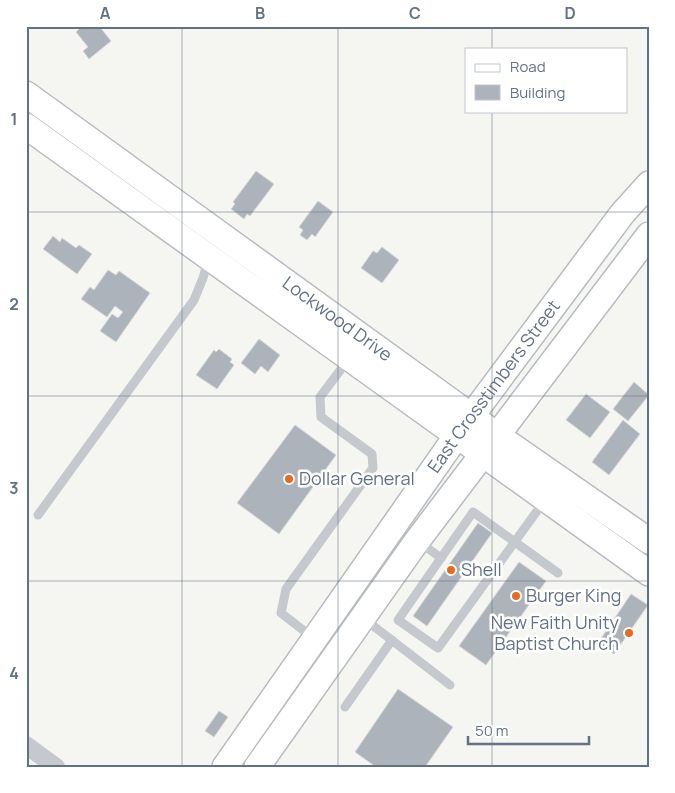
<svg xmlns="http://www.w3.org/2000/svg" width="675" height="793" viewBox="0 0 675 793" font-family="Manrope,sans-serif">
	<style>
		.building { fill: #adb3ba; stroke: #d7d7d5 }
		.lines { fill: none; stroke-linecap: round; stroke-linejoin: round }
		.secondary-casing { stroke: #b7bbc0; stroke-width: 28 }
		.lane { stroke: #c5c8cc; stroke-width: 9 }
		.street { stroke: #c5c8cc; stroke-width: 18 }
		.secondary { stroke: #fff; stroke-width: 25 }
		.grid { fill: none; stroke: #637184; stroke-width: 1; stroke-opacity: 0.55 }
		.poi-dot { fill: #e96a1e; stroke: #fff; stroke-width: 2 }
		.labels { text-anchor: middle; stroke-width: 5; stroke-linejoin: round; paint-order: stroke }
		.street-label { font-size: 18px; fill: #637184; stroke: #fff }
		.poi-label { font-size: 18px; fill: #637184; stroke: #fff; text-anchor: start }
		.neatline { fill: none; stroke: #637184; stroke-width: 2 }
		.grid-label { font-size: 16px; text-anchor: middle; font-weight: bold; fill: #637184 }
	</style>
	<rect width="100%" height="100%" fill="#f5f6f2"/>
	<g class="building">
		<path d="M 82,26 L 99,26 L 111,41 L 89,59 L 83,51 L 88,47 L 76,32 Z"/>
		<path d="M 256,171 L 274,184 L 250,216 L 247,214 L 244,219 L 231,209 L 235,204 L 233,202 Z"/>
		<path d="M 318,201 L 333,212 L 315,237 L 312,234 L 307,240 L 300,235 L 303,230 L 299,227 Z"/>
		<path d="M 53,236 L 60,242 L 62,238 L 76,248 L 79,245 L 92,254 L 77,274 L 43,249 Z"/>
		<path d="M 382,247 L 399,260 L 382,283 L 361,268 L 373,251 L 377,253 Z"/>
		<path d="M 108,270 L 116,275 L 119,271 L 150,293 L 116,342 L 100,331 L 112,314 L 118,318 L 123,312 L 115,306 L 107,317 L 81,299 L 90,287 L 94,290 Z"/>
		<path d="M 259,339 L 280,355 L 268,372 L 261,366 L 255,374 L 241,363 Z"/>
		<path d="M 219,349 L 232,359 L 230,362 L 234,365 L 217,389 L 196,375 L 214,350 L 216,352 Z"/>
		<path d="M 634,382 L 649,395 L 628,421 L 613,409 Z"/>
		<path d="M 586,394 L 610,412 L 590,438 L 566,420 Z"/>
		<path d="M 623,420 L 640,434 L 609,475 L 592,462 Z"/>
		<path d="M 295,425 L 336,455 L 279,534 L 237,503 Z"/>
		<path d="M 478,523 L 492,533 L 427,626 L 413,616 Z"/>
		<path d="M 519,562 L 546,581 L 486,665 L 459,646 Z"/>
		<path d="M 631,594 L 648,605 L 614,654 L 598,643 Z"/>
		<path d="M 398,689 L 453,727 L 425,767 L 376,767 L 355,752 Z"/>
		<path d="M 219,711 L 228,717 L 214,737 L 205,731 Z"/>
	</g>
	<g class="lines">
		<g class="secondary-casing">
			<g id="secondary">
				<path id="s1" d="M 26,94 L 471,416 L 496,435 L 649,541"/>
				<path d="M 26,126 C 233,276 442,423 649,573"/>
				<path id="s2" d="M 225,767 L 458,434 L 622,214 L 649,184"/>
				<path d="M 257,767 L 417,541 L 649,235"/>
			</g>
		</g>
		<g class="lane">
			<path d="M 38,515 L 194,300 L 203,278 L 208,261"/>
			<path d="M 418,541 L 441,558 L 473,512 L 558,573"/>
			<path d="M 441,558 L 398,620 L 438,648 L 545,500"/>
			<path d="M 363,618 L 450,685"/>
			<path d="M 312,637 L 281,613 L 286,589 L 373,468 L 372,454 L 321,417 L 320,397 L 348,360"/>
			<path d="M 345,707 L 392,640"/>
		</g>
		<path class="street" d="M 26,745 L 56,767"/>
		<use href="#secondary" class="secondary"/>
	</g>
	<path class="grid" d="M 182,26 L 182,767M 338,26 L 338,767M 492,26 L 492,49M 492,111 L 492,767M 26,212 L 649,212M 26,396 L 649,396M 26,581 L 649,581"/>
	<g class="poi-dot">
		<circle cx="289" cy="479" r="5"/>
		<circle cx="451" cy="570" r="5"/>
		<circle cx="516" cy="596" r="5"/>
		<circle cx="629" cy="633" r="5"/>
	</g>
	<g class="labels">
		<g class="street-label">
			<text dy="6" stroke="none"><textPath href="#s1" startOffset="384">Lockwood Drive</textPath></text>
			<text dy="6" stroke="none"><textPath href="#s2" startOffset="466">East Crosstimbers Street</textPath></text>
		</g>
		<g class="poi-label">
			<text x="299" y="485">Dollar General</text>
			<text x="461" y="576">Shell</text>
			<text x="526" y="602">Burger King</text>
			<text x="619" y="629" text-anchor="end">New Faith Unity<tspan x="619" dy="21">Baptist Church</tspan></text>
		</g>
	</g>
	<rect width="675" height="793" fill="none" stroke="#ffffff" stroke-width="55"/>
	<rect x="465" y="48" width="162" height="65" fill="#ffffff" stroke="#c1c6ce"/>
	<rect x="475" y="64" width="25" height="8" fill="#ffffff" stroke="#c1c6ce"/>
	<text x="510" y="72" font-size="15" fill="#637184">Road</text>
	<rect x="475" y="85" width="25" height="15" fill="#adb3ba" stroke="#c1c6ce"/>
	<text x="510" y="98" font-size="15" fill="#637184">Building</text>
	<path d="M468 736v8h121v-8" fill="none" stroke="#637184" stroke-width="2.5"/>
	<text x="475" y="736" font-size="15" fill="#637184" stroke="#ffffff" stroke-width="4" paint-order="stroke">50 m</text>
	<rect x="28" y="28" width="620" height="738" class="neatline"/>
	<g class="grid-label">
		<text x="105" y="19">A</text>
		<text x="260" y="19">B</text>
		<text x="415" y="19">C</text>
		<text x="570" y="19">D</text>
		<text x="14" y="125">1</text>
		<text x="14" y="310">2</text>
		<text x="14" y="494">3</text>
		<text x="14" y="679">4</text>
	</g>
</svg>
